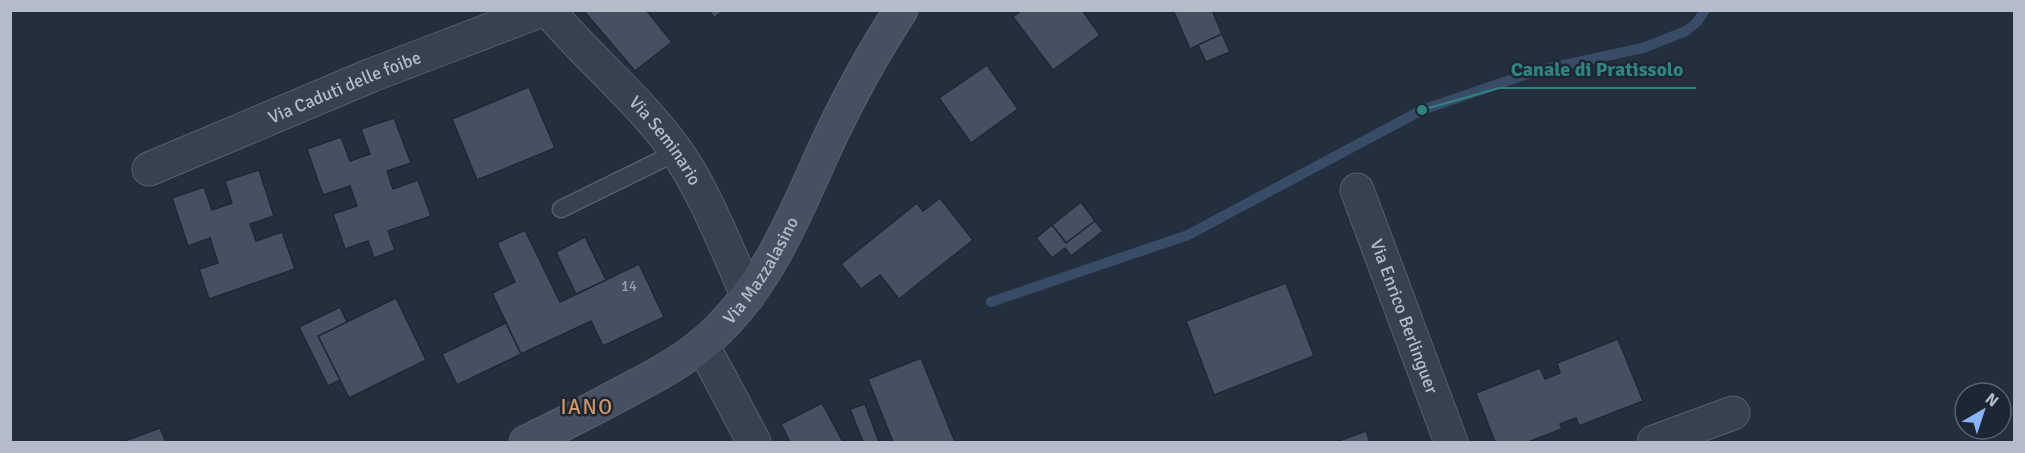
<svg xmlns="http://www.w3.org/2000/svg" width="2025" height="453" viewBox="0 0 2025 453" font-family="Signika,sans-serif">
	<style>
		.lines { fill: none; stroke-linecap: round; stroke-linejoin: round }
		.stream { stroke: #394c67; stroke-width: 10 }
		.building { fill: #455162; stroke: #1f2835; stroke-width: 1.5 }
		.service-casing { stroke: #565f6c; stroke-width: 19 }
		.minor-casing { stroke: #565f6c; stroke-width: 35 }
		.secondary-casing { stroke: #565f6c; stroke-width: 35 }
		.service { stroke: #38414e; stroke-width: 16 }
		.minor { stroke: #38414e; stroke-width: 33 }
		.secondary { stroke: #465061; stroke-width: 33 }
		.labels { text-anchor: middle; stroke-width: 5; stroke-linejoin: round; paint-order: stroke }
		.number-label { font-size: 15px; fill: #98a1af }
		.street-label { font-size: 18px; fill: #b4bcc9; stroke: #1d2633 }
		.quarter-label { font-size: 21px; letter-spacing: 1.5px; fill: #d59563; stroke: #1d2633 }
		.leader { fill: none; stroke: #308480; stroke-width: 2 }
		.callout-dot { fill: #308480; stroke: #1d2633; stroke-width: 2 }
		.callout-label { font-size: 20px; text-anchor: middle; font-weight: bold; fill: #308480; stroke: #1d2633; stroke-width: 5; stroke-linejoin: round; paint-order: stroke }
	</style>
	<rect width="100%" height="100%" fill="#242f3e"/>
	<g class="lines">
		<path class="stream" d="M 991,302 L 1188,235 L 1422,110 L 1536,71 L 1643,48 L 1686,31 L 1697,22 L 1705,10"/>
	</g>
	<g class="building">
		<path d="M 583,10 L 646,10 L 672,42 L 635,71 Z"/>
		<path d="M 709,10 L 724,10 L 714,18 Z"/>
		<path d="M 1022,10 L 1082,10 L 1100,35 L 1053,70 L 1013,17 Z"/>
		<path d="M 1173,10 L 1212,10 L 1222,34 L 1190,49 Z"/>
		<path d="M 1222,34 L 1230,52 L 1206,62 L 1198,45 Z"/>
		<path d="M 987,65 L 1018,109 L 971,143 L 939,98 Z"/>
		<path d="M 529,87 L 555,148 L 477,180 L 452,119 Z"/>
		<path d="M 394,118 L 411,163 L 387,171 L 393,189 L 418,180 L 431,216 L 388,231 L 395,250 L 374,258 L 368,241 L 345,249 L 333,214 L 357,206 L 350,186 L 323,195 L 307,149 L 341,137 L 350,161 L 370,154 L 361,129 Z"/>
		<path d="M 259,170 L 274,216 L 250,224 L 256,241 L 282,232 L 295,269 L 209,299 L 199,269 L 218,263 L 210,238 L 188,246 L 172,198 L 204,187 L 212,210 L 232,203 L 225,181 Z"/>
		<path d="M 940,198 L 973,240 L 899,299 L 880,275 L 861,289 L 841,264 L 917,203 L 923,211 Z"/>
		<path d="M 1081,202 L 1095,221 L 1066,243 L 1052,225 Z"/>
		<path d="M 1095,221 L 1103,231 L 1071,256 L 1065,248 L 1052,258 L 1036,238 L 1052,225 L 1066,243 Z"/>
		<path d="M 525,230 L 560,302 L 639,264 L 664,317 L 603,346 L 591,321 L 521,354 L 492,293 L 515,282 L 497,243 Z"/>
		<path d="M 585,237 L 606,280 L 576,294 L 556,252 Z"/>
		<path d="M 1286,283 L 1314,356 L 1214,395 L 1186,321 Z"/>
		<path d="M 396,298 L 426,360 L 349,398 L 318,336 Z"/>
		<path d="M 340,307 L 347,322 L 318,336 L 340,380 L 328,386 L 299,327 Z"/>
		<path d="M 506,323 L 521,354 L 457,385 L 442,354 Z"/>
		<path d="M 1618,339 L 1643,401 L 1579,426 L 1576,418 L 1560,424 L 1562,429 L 1528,442 L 1495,442 L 1476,393 L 1540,368 L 1545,379 L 1560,373 L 1557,363 Z"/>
		<path d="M 921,358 L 955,442 L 893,442 L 868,379 Z"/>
		<path d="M 822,403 L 843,442 L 790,442 L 781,424 Z"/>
		<path d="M 865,404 L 879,442 L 863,442 L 850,409 Z"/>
		<path d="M 160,428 L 166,442 L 122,442 Z"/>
		<path d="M 1366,431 L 1370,442 L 1336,442 Z"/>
	</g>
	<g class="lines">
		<g class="service-casing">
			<path id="service" d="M 561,209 L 677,152"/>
		</g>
		<g class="minor-casing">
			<g id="minor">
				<path id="s1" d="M 548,10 C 589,59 640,100 677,152 C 705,192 727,250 748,296"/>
				<path id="s2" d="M 149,169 L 372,75 L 542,10"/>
				<path id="s3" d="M 1357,190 L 1451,442"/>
				<path d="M 702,344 L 754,442"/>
				<path d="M 1654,442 L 1733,413"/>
			</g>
		</g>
		<g class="secondary-casing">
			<g id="secondary">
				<path id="s4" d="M 526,442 C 562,425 597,407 632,388 C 663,372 693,355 718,330 C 770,279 797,210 826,146 C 848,99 872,54 901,10"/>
			</g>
		</g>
		<use href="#service" class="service"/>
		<use href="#minor" class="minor"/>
		<use href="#secondary" class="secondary"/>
	</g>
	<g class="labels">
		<g class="number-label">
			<text x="629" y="291">14</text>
		</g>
		<g class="street-label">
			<text dy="6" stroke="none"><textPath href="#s2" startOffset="212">Via Caduti delle foibe</textPath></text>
			<text dy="6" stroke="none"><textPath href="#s1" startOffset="176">Via Seminario</textPath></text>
			<text dy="6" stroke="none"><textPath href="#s4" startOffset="297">Via Mazzalasino</textPath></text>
			<text dy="6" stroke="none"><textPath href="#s3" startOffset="135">Via Enrico Berlinguer</textPath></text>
		</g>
		<g class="quarter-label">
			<text x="587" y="414">IANO</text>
		</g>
	</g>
	<path class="leader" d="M1422 110L1499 88H1696"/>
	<circle class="callout-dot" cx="1422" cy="110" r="6"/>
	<g class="callout-label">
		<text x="1597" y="76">Canale di Pratissolo</text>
	</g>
	<rect width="2025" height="453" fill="none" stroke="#b4bcc9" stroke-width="24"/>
	<g transform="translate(1983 411) rotate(39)"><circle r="28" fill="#1d2633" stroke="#59626f" stroke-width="1.5"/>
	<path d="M0-4.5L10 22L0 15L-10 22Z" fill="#8ab4f8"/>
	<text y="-9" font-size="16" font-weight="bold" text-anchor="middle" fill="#b4bcc9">N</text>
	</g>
</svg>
